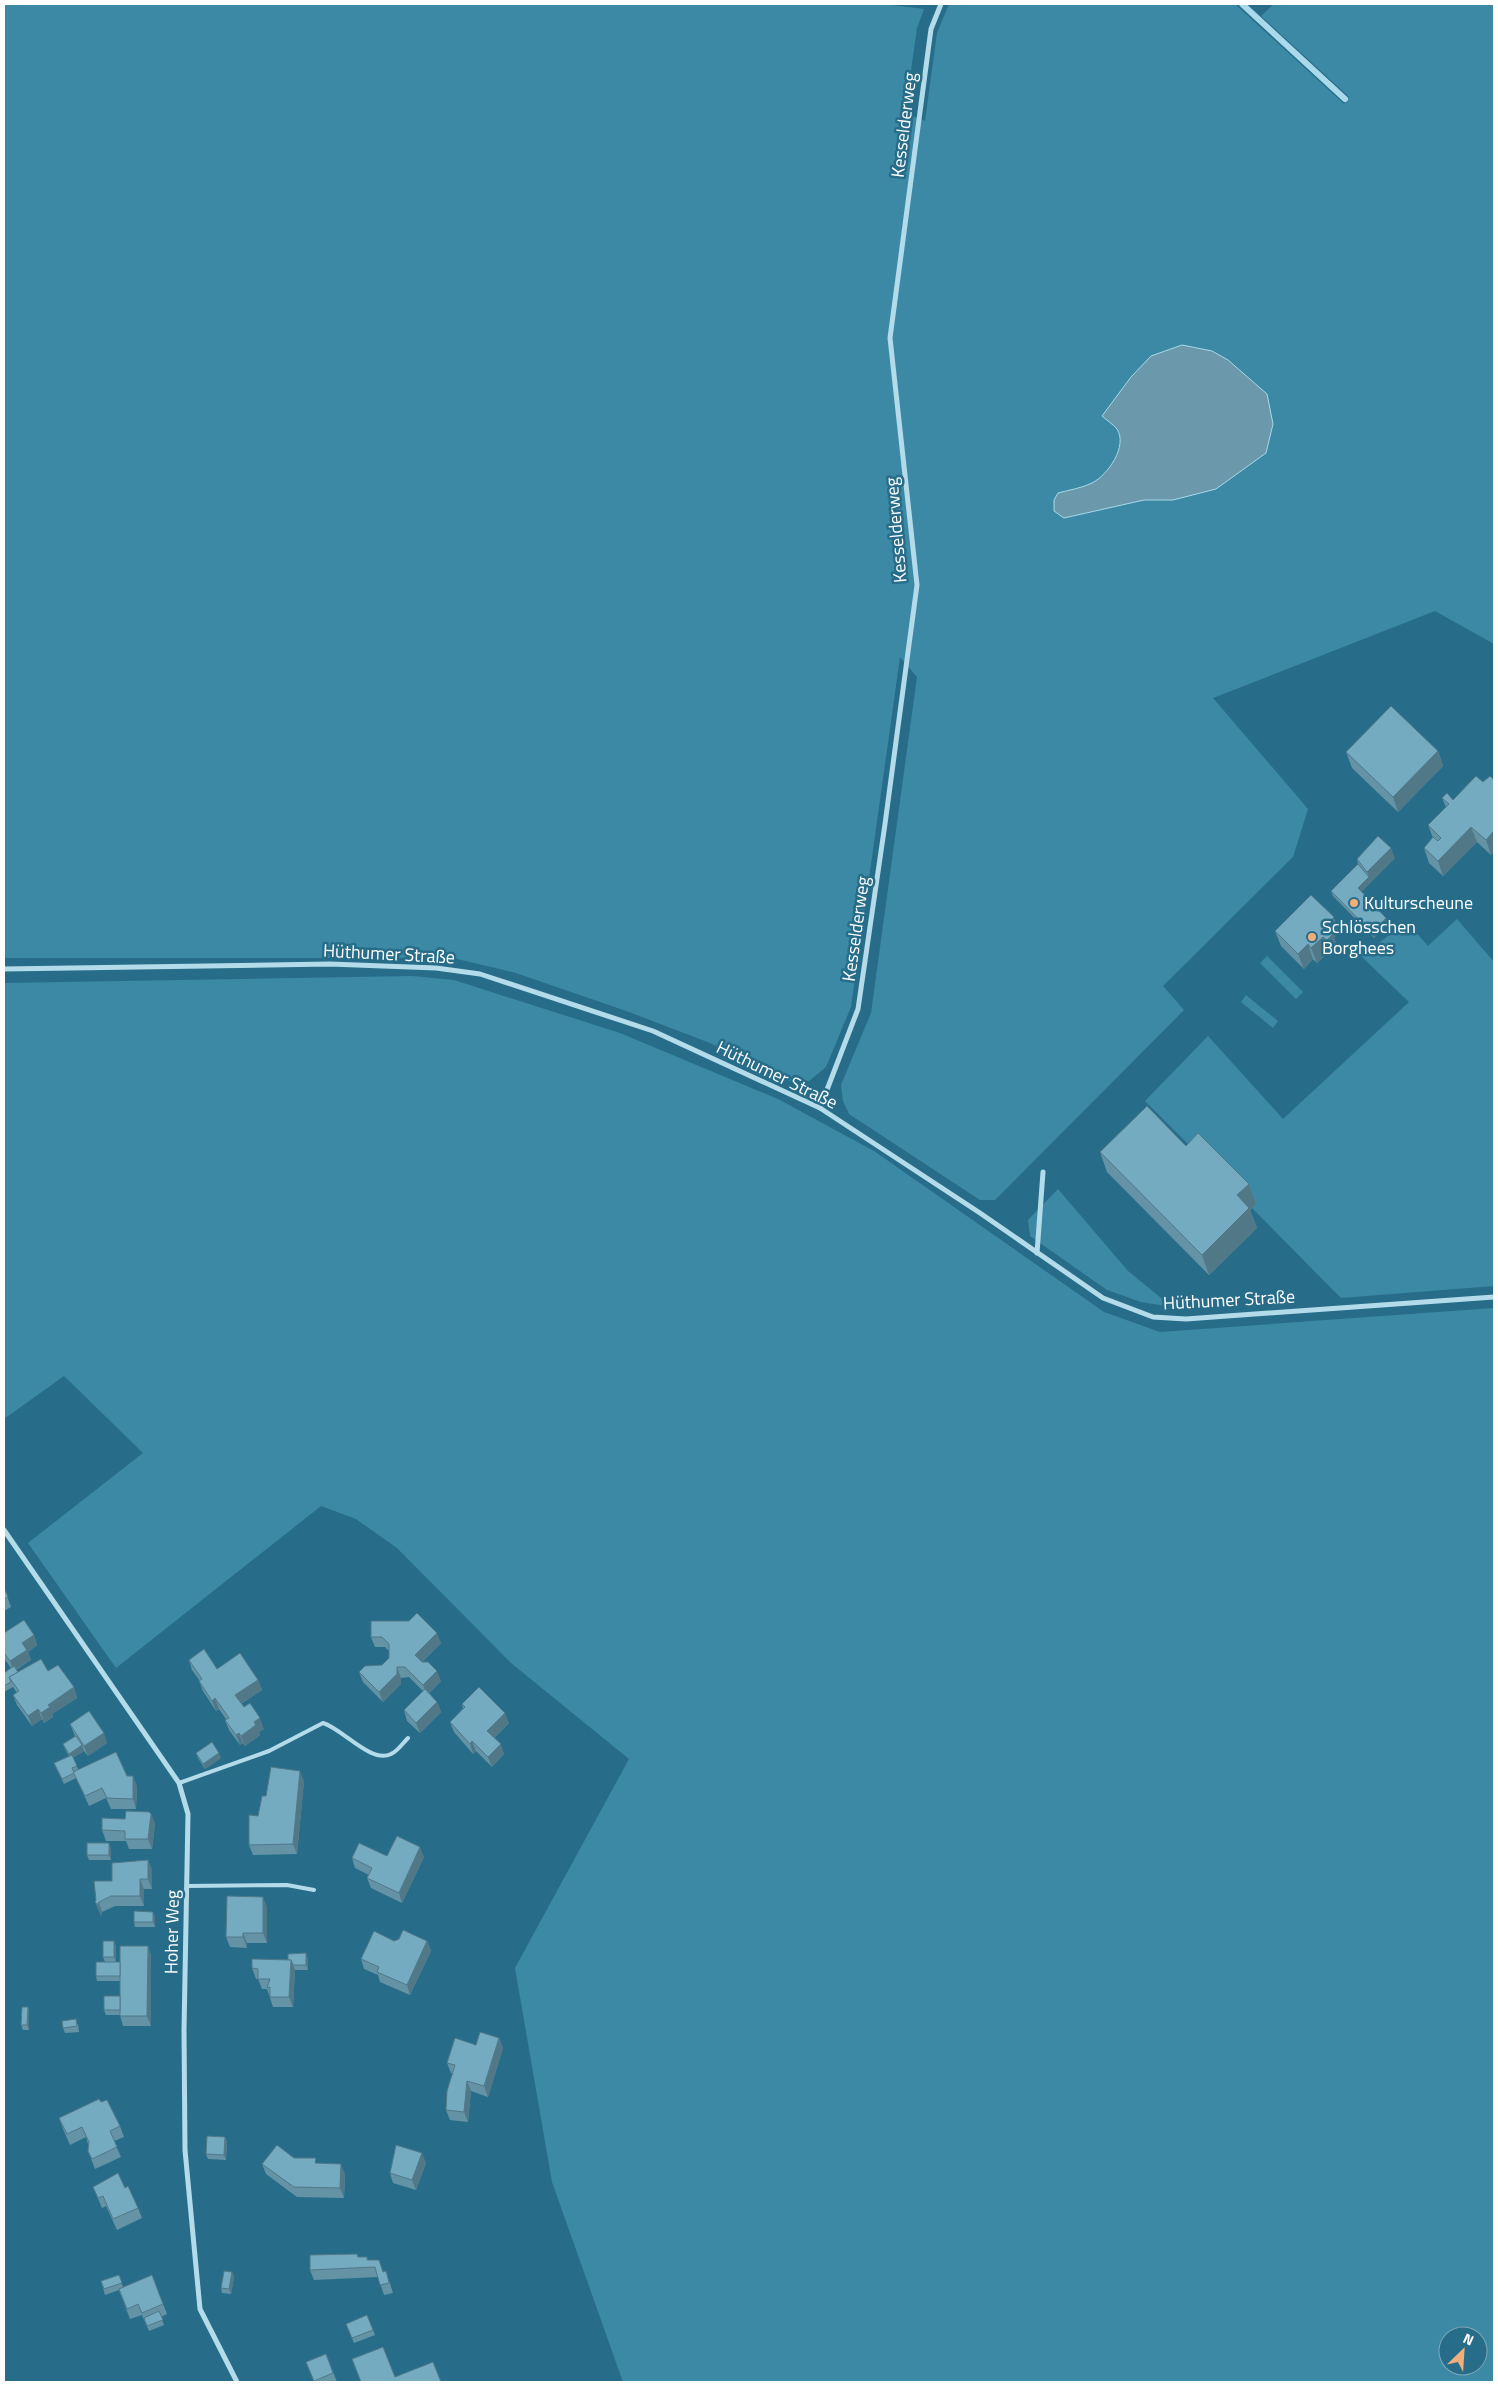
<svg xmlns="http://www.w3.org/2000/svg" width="1498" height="2386" viewBox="0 0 1498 2386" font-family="'Titillium Web',sans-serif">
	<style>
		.green { fill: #3c89a6; fill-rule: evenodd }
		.water { fill: #6c98ab; stroke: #a9d9ea }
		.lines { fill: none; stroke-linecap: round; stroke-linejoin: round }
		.stream { stroke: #a9d9ea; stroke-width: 6 }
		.service { stroke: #b4dbe9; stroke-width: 4 }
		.minor { stroke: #b4dbe9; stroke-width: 5 }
		.wall { fill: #6493a6 }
		.shaded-wall { fill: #517887 }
		.building { fill: #74abc1; stroke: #517887 }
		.poi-dot { fill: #f2ae7a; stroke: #276d89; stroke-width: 2 }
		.labels { text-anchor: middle; stroke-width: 5; stroke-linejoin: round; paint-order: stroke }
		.street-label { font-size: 18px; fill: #fff; stroke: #276d89 }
		.poi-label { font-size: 18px; fill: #fff; stroke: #276d89; text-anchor: start }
	</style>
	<rect width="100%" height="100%" fill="#276d89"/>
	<g class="green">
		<path d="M 4,4 L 884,4 L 924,9 L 917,28 L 905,113 L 925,121 L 937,33 L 949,4 L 1235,4 L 1344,104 L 1349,97 L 1261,16 L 1274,4 L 1494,4 L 1494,644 L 1435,611 L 1213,698 L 1308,809 L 1293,857 L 1163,986 L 1184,1010 L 995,1200 L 980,1200 L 849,1114 L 843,1101 L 841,1085 L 871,1013 L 917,677 L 900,657 L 851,1007 L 826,1067 L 809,1081 L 788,1081 L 710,1043 L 629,1012 L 516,973 L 453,958 L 4,958 Z"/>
		<path d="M 1457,919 L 1494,962 L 1494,1286 L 1341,1298 L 1252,1208 L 1256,1203 L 1201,1157 L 1145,1101 L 1208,1036 L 1283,1119 L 1409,1002 L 1361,956 L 1407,922 L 1428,946 Z"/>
		<path d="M 1267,956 L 1303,992 L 1296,999 L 1260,963 Z"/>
		<path d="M 412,976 L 454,980 L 620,1033 L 778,1099 L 874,1151 L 1104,1312 L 1160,1332 L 1494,1308 L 1494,2382 L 623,2382 L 552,2182 L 515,1968 L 629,1759 L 511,1663 L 397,1548 L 356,1519 L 321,1506 L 116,1668 L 28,1543 L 143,1453 L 64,1376 L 4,1419 L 4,983 ZM 1448,2336 L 1478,2336 L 1478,2366 L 1448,2366 Z"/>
		<path d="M 1246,995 L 1278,1021 L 1273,1028 L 1241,1002 Z"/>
		<path d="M 1058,1189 L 1128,1271 L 1172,1307 L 1141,1302 L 1107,1290 L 1030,1236 L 1028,1220 Z"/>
	</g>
	<path class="water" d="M 1182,345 L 1212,351 L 1228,360 L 1267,394 L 1273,424 L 1266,453 L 1216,489 L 1173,500 L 1144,500 L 1064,518 L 1054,511 L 1054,500 L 1058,493 C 1069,490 1082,488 1092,483 C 1108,475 1128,446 1117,429 C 1113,424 1106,420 1102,416 L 1131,377 L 1151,356 Z"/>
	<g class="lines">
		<path class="stream" d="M 1242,4 L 1345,99"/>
		<g class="service">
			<path d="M 179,1783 L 269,1751 L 323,1723 C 343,1729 371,1764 391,1754 C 397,1752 403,1743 408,1738"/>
			<path d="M 187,1886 L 287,1885 L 314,1890"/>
		</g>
		<g class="minor">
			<path d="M 4,969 L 330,964 L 436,968 L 480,974 L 653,1031 L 820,1108 L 980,1213 L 1103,1298 L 1153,1317 L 1186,1319 L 1494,1297"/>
			<path d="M 820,1108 L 858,1009 L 885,824 L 917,585 L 890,338 L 931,29 L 941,4"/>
			<path d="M 1037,1253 L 1043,1172"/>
			<path d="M 4,1530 L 179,1783 L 188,1814 L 184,2030 L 185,2150 L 200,2309 L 237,2382"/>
		</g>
	</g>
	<g class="wall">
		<path d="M 1438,751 L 1443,766 L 1398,812 L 1352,768 L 1346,752 Z"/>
		<path d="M 1476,776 L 1491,855 L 1477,842 L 1443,876 L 1429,863 L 1424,848 L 1433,838 L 1428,825 L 1446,807 L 1442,798 L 1453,800 Z"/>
		<path d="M 1395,858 L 1361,892 L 1386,918 L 1388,923 L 1374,938 L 1333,896 L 1331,891 L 1358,864 L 1357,859 Z"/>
		<path d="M 1275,931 L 1339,932 L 1334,938 L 1339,949 L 1332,955 L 1329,952 L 1317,963 L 1313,959 L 1304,969 L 1281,946 Z"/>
		<path d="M 1100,1152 L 1249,1184 L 1256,1204 L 1250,1210 L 1257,1228 L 1209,1275 L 1107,1172 Z"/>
		<path d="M 4,1588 L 11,1607 L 4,1611 Z"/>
		<path d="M 371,1621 L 441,1643 L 422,1662 L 441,1681 L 429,1693 L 437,1702 L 441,1712 L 420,1733 L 407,1721 L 404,1710 L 423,1691 L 409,1677 L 401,1678 L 401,1684 L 383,1702 L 363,1682 L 359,1672 L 382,1665 L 389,1658 L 389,1651 L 385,1647 L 375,1647 L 371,1637 Z"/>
		<path d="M 4,1633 L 34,1635 L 37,1645 L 28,1652 L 31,1660 L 16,1670 L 18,1672 L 48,1671 L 74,1687 L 77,1698 L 52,1714 L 53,1717 L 44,1723 L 42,1719 L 32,1726 L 17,1705 L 13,1695 L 17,1693 L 13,1687 L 4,1692 L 4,1673 L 11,1668 L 6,1661 L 4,1663 Z"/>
		<path d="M 189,1660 L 217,1669 L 258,1680 L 262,1690 L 241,1704 L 244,1707 L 264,1729 L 259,1732 L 260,1735 L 245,1746 L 243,1743 L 240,1745 L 229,1730 L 225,1720 L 226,1719 L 219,1709 L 216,1711 L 203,1691 L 199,1681 L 200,1681 L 192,1670 Z"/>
		<path d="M 462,1704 L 509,1723 L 494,1738 L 504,1754 L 492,1767 L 476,1751 L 473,1754 L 454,1732 L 450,1722 L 463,1708 Z"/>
		<path d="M 70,1724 L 107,1743 L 88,1756 L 84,1751 L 73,1758 L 78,1769 L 127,1776 L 137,1786 L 136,1809 L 111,1809 L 106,1798 L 89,1806 L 76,1778 L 64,1784 L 54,1763 L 69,1756 L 65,1749 L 63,1744 L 75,1736 Z"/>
		<path d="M 196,1753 L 221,1758 L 205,1769 L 198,1758 Z"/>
		<path d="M 304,1781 L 297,1854 L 253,1855 L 249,1845 L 258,1816 L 266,1796 Z"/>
		<path d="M 151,1814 L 155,1824 L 152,1849 L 129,1849 L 126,1841 L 106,1841 L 102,1830 L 125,1819 Z"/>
		<path d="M 111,1848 L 111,1860 L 89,1860 L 87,1855 Z"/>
		<path d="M 387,1856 L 424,1857 L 402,1903 L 371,1888 L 367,1878 L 369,1875 L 355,1868 L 352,1858 Z"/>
		<path d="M 148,1860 L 152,1870 L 152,1889 L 144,1889 L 144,1906 L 115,1906 L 102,1912 L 101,1916 L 95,1901 L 96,1900 L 112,1881 Z"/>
		<path d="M 267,1907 L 267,1943 L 247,1943 L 247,1948 L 230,1947 L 226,1937 Z"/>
		<path d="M 155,1917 L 155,1927 L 135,1927 L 134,1922 Z"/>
		<path d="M 114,1941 L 116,1947 L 116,1962 L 120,1962 L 148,1946 L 151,1956 L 151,2026 L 123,2026 L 120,2015 L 106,2015 L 104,2010 L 120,1996 L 120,1981 L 97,1981 L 96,1976 L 105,1962 L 103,1957 Z"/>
		<path d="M 394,1941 L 427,1941 L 431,1951 L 410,1995 L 380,1982 L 378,1975 L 364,1969 L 361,1959 Z"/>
		<path d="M 308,1959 L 308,1970 L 295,1970 L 293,2007 L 273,2007 L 267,1989 L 262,1989 L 258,1979 L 256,1979 L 252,1968 L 288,1960 Z"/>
		<path d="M 28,2007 L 29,2012 L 29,2030 L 23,2030 L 21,2025 Z"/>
		<path d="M 78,2024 L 79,2032 L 65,2033 L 63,2028 Z"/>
		<path d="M 499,2038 L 503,2048 L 488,2097 L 471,2091 L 468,2122 L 450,2120 L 446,2110 L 453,2074 L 451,2073 L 447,2063 L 476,2045 Z"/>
		<path d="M 101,2102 L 120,2126 L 124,2137 L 114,2141 L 121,2157 L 95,2169 L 88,2151 L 88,2144 L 86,2137 L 70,2145 L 63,2129 L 59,2118 Z"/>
		<path d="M 225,2137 L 227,2142 L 226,2160 L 208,2159 L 206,2154 Z"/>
		<path d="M 294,2158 L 317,2163 L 345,2174 L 344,2198 L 297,2197 L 266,2174 L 262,2164 Z"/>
		<path d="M 426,2163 L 416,2190 L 393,2183 L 390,2173 Z"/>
		<path d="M 93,2187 L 125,2188 L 138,2208 L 142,2218 L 117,2230 L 106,2206 L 102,2208 Z"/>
		<path d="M 358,2257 L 367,2257 L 368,2260 L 383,2272 L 386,2271 L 393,2293 L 384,2295 L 378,2277 L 314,2280 L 310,2270 Z"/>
		<path d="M 232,2272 L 234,2277 L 231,2294 L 222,2293 L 221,2288 Z"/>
		<path d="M 119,2275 L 123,2287 L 163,2304 L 167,2314 L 161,2317 L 164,2325 L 149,2331 L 142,2315 L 130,2319 L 119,2290 L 105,2295 L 101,2281 Z"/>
		<path d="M 367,2315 L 375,2335 L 354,2343 L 346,2324 Z"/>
		<path d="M 326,2354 L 337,2382 L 314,2382 L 306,2362 Z"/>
	</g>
	<g class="shaded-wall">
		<path d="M 1438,751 L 1443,766 L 1398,812 L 1393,797 Z"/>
		<path d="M 1471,827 L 1477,842 L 1443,876 L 1438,861 Z"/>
		<path d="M 1494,831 L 1494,852 L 1491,855 L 1486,840 Z"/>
		<path d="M 1391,848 L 1395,858 L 1360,893 L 1358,888 L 1369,877 L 1367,872 Z"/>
		<path d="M 1334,917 L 1339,932 L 1334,938 L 1339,949 L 1332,955 L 1327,940 L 1325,927 Z"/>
		<path d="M 1386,918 L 1388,923 L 1374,938 L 1372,933 Z"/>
		<path d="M 1323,937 L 1329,952 L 1317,963 L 1311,948 Z"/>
		<path d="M 1308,944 L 1313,959 L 1304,969 L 1298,954 Z"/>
		<path d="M 1249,1184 L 1256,1204 L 1250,1210 L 1257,1228 L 1209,1275 L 1202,1255 L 1237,1195 Z"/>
		<path d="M 437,1633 L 441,1643 L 418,1665 L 415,1655 Z"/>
		<path d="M 34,1635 L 37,1645 L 28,1652 L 31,1660 L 13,1671 L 10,1661 L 22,1643 Z"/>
		<path d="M 4,1655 L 6,1661 L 4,1663 Z"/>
		<path d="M 397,1667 L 401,1678 L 401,1684 L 383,1702 L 379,1692 Z"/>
		<path d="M 437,1671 L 441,1681 L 427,1695 L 423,1685 Z"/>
		<path d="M 258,1680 L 262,1690 L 239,1705 L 235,1695 Z"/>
		<path d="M 74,1687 L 77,1698 L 52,1714 L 53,1717 L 44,1723 L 41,1713 L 48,1705 Z"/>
		<path d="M 215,1698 L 219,1709 L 216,1711 L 212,1701 Z"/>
		<path d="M 437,1702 L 441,1712 L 420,1733 L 416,1723 Z"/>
		<path d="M 38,1709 L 42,1719 L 32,1726 L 28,1716 Z"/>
		<path d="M 505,1713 L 509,1723 L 491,1741 L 487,1731 Z"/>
		<path d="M 260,1718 L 264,1729 L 259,1732 L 260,1735 L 245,1746 L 241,1736 L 254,1722 Z"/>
		<path d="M 104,1733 L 107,1743 L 88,1756 L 84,1746 Z"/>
		<path d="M 239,1733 L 243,1743 L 240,1745 L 236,1735 Z"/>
		<path d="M 472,1741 L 476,1751 L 473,1754 L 470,1744 Z"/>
		<path d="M 501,1744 L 504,1754 L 492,1767 L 488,1757 Z"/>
		<path d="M 82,1745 L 84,1751 L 71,1759 L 69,1754 Z"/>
		<path d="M 219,1753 L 221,1758 L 205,1769 L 203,1764 Z"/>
		<path d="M 300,1771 L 304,1781 L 297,1854 L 293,1844 Z"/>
		<path d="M 133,1776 L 137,1786 L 136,1809 L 133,1799 Z"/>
		<path d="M 151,1814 L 155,1824 L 152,1849 L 148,1839 Z"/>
		<path d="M 109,1843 L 111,1848 L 111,1860 L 109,1855 Z"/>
		<path d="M 420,1847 L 424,1857 L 402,1903 L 399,1893 Z"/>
		<path d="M 148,1860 L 152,1870 L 152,1889 L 148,1879 Z"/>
		<path d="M 140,1879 L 144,1889 L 144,1906 L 140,1896 Z"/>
		<path d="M 263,1897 L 267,1907 L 267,1943 L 263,1933 Z"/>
		<path d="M 99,1902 L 102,1912 L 101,1916 L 97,1905 Z"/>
		<path d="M 153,1912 L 155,1917 L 155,1927 L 153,1922 Z"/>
		<path d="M 243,1933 L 247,1943 L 247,1948 L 243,1937 Z"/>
		<path d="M 114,1941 L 116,1947 L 116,1962 L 114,1957 Z"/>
		<path d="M 427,1941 L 431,1951 L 410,1995 L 407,1985 Z"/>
		<path d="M 148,1946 L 151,1956 L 151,2026 L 147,2016 Z"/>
		<path d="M 306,1953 L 308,1959 L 308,1970 L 306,1965 Z"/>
		<path d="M 291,1960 L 295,1970 L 293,2007 L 289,1997 Z"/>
		<path d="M 28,2007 L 29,2012 L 29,2030 L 27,2025 Z"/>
		<path d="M 499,2038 L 503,2048 L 488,2097 L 484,2086 Z"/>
		<path d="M 467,2081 L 471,2091 L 468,2122 L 464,2112 Z"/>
		<path d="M 225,2137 L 227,2142 L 226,2160 L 224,2155 Z"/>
		<path d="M 422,2153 L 426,2163 L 416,2190 L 412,2180 Z"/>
		<path d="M 341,2164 L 345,2174 L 344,2198 L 340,2188 Z"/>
		<path d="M 232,2272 L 234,2277 L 231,2294 L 229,2289 Z"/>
	</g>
	<g class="building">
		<path d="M 1391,706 L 1438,751 L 1393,797 L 1346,752 Z"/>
		<path d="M 1476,776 L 1483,782 L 1490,776 L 1494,780 L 1494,831 L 1486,840 L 1471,827 L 1438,861 L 1424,848 L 1433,837 L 1438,841 L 1441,838 L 1428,825 L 1449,804 L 1442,798 L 1447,793 L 1453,800 Z"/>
		<path d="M 1378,836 L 1391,848 L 1367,872 L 1357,859 Z"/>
		<path d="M 1358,864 L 1369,877 L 1358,888 L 1386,918 L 1372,933 L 1331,891 Z"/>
		<path d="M 1311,895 L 1334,917 L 1325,927 L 1333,934 L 1327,940 L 1323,937 L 1311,948 L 1308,944 L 1298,954 L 1275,931 Z"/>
		<path d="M 1147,1106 L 1186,1146 L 1198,1133 L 1249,1184 L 1237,1195 L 1249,1208 L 1202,1255 L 1100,1152 Z"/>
		<path d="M 4,1588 L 8,1597 L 4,1599 Z"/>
		<path d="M 417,1613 L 437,1633 L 415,1655 L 422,1662 L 428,1662 L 437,1671 L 423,1685 L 405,1667 L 397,1667 L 397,1674 L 379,1692 L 359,1672 L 365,1666 L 382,1665 L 389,1658 L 389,1644 L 382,1637 L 371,1637 L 371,1621 L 409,1621 Z"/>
		<path d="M 24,1620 L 34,1635 L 22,1643 L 27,1650 L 10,1661 L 4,1653 L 4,1633 Z"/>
		<path d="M 204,1649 L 217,1669 L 240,1653 L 258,1680 L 235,1695 L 244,1707 L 250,1703 L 260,1718 L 254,1722 L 256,1725 L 241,1736 L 239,1733 L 236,1735 L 225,1720 L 229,1718 L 215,1698 L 212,1701 L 199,1681 L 202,1679 L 189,1660 Z"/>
		<path d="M 41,1659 L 48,1671 L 58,1665 L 74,1687 L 48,1705 L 50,1707 L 41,1713 L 38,1709 L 28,1716 L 13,1695 L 19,1691 L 9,1677 Z"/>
		<path d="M 14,1666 L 18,1672 L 9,1677 L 11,1682 L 4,1686 L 4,1673 Z"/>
		<path d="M 479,1687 L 505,1713 L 487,1731 L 501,1744 L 488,1757 L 472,1741 L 470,1744 L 450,1722 L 465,1707 L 462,1704 Z"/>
		<path d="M 425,1689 L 437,1702 L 416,1723 L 404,1710 Z"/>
		<path d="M 89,1711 L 104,1733 L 84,1746 L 70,1724 Z"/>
		<path d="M 76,1736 L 82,1745 L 69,1754 L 63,1744 Z"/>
		<path d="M 212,1742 L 219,1753 L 203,1764 L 196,1753 Z"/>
		<path d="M 116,1752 L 127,1776 L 133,1776 L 133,1799 L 107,1798 L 102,1788 L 85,1796 L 73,1772 Z"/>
		<path d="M 72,1755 L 77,1766 L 72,1768 L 74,1773 L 62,1779 L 54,1763 Z"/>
		<path d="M 271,1767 L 300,1771 L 293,1844 L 249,1845 L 249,1815 L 258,1816 L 262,1796 L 266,1796 Z"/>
		<path d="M 126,1811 L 149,1812 L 151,1814 L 148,1839 L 125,1839 L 125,1831 L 102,1830 L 102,1818 L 125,1819 Z"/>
		<path d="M 397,1836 L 420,1847 L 399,1893 L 367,1878 L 372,1868 L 352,1858 L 359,1843 L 387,1856 Z"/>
		<rect x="87" y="1843" width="22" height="12"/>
		<path d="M 148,1860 L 148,1879 L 140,1879 L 140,1896 L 111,1896 L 99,1902 L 97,1905 L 95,1901 L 96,1900 L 94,1881 L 112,1881 L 112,1863 Z"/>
		<path d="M 227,1896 L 263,1897 L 263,1933 L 243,1933 L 243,1937 L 226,1937 Z"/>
		<path d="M 134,1911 L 153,1912 L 153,1922 L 134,1922 Z"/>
		<path d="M 403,1930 L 427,1941 L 407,1985 L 377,1972 L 379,1967 L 361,1959 L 374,1931 L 394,1941 L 399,1939 Z"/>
		<rect x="103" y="1941" width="11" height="16"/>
		<path d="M 120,1946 L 148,1946 L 147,2016 L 120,2016 Z"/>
		<path d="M 306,1953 L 306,1965 L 293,1965 L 291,1960 L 288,1960 L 288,1954 Z"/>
		<path d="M 252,1959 L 291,1960 L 289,1997 L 270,1997 L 270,1987 L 267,1988 L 270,1979 L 258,1979 L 258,1969 L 252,1968 Z"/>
		<rect x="96" y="1962" width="24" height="14"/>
		<rect x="104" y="1996" width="16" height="14"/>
		<path d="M 22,2007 L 28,2007 L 27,2025 L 21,2025 Z"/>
		<path d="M 76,2019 L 77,2026 L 63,2028 L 62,2021 Z"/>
		<path d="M 480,2032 L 499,2038 L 484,2086 L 467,2081 L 464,2112 L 446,2110 L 447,2091 L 455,2065 L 447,2063 L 455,2038 L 476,2045 Z"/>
		<path d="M 99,2099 L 101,2102 L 107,2100 L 120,2126 L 110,2131 L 117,2147 L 92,2159 L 88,2151 L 89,2142 L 82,2127 L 67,2134 L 59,2118 Z"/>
		<path d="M 207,2136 L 225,2137 L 224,2155 L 206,2154 Z"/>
		<path d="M 277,2145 L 294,2158 L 316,2158 L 315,2163 L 341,2164 L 340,2188 L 294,2187 L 262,2164 Z"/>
		<path d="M 396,2145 L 422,2153 L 412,2180 L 390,2173 Z"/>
		<path d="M 118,2173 L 125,2188 L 128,2186 L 138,2208 L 113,2219 L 103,2196 L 98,2198 L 93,2187 Z"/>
		<path d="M 357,2254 L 358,2257 L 367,2257 L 367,2260 L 379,2260 L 383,2272 L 386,2271 L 389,2283 L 380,2285 L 375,2267 L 310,2270 L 310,2255 Z"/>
		<path d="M 224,2271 L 232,2272 L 229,2289 L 221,2288 Z"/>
		<path d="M 119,2275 L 122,2283 L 104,2289 L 101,2281 Z"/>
		<path d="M 152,2275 L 163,2304 L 142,2313 L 138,2304 L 127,2309 L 119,2289 Z"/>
		<path d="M 159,2311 L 163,2320 L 147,2326 L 144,2318 Z"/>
		<path d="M 367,2315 L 373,2330 L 352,2338 L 346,2324 Z"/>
		<path d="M 383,2347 L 395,2377 L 433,2362 L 441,2382 L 361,2382 L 352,2359 Z"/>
		<path d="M 326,2354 L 333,2373 L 314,2381 L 306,2362 Z"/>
	</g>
	<g class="poi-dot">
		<circle cx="1354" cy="903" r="5"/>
		<circle cx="1312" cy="937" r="5"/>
	</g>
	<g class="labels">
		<g class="street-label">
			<text transform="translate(904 125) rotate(-83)" y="6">Kesselderweg</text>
			<text transform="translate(896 530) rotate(-95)" y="6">Kesselderweg</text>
			<text transform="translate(856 929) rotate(-82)" y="6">Kesselderweg</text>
			<text transform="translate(389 954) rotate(3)" y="6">Hüthumer Straße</text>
			<text transform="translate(777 1075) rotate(26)" y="6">Hüthumer Straße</text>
			<text transform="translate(1229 1300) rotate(-3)" y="6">Hüthumer Straße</text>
			<text transform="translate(172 1932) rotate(-89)" y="6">Hoher Weg</text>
		</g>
		<g class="poi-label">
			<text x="1364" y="909">Kulturscheune</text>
			<text x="1322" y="933">Schlösschen<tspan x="1322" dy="21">Borghees</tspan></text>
		</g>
	</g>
	<rect width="1498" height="2386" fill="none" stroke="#ffffff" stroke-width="10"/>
	<g transform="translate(1463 2351) rotate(25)"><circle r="24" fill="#276d89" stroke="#7da7b8"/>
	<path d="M0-4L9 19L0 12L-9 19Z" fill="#f2ae7a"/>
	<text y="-8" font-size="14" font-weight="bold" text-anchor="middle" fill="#ffffff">N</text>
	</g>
</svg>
